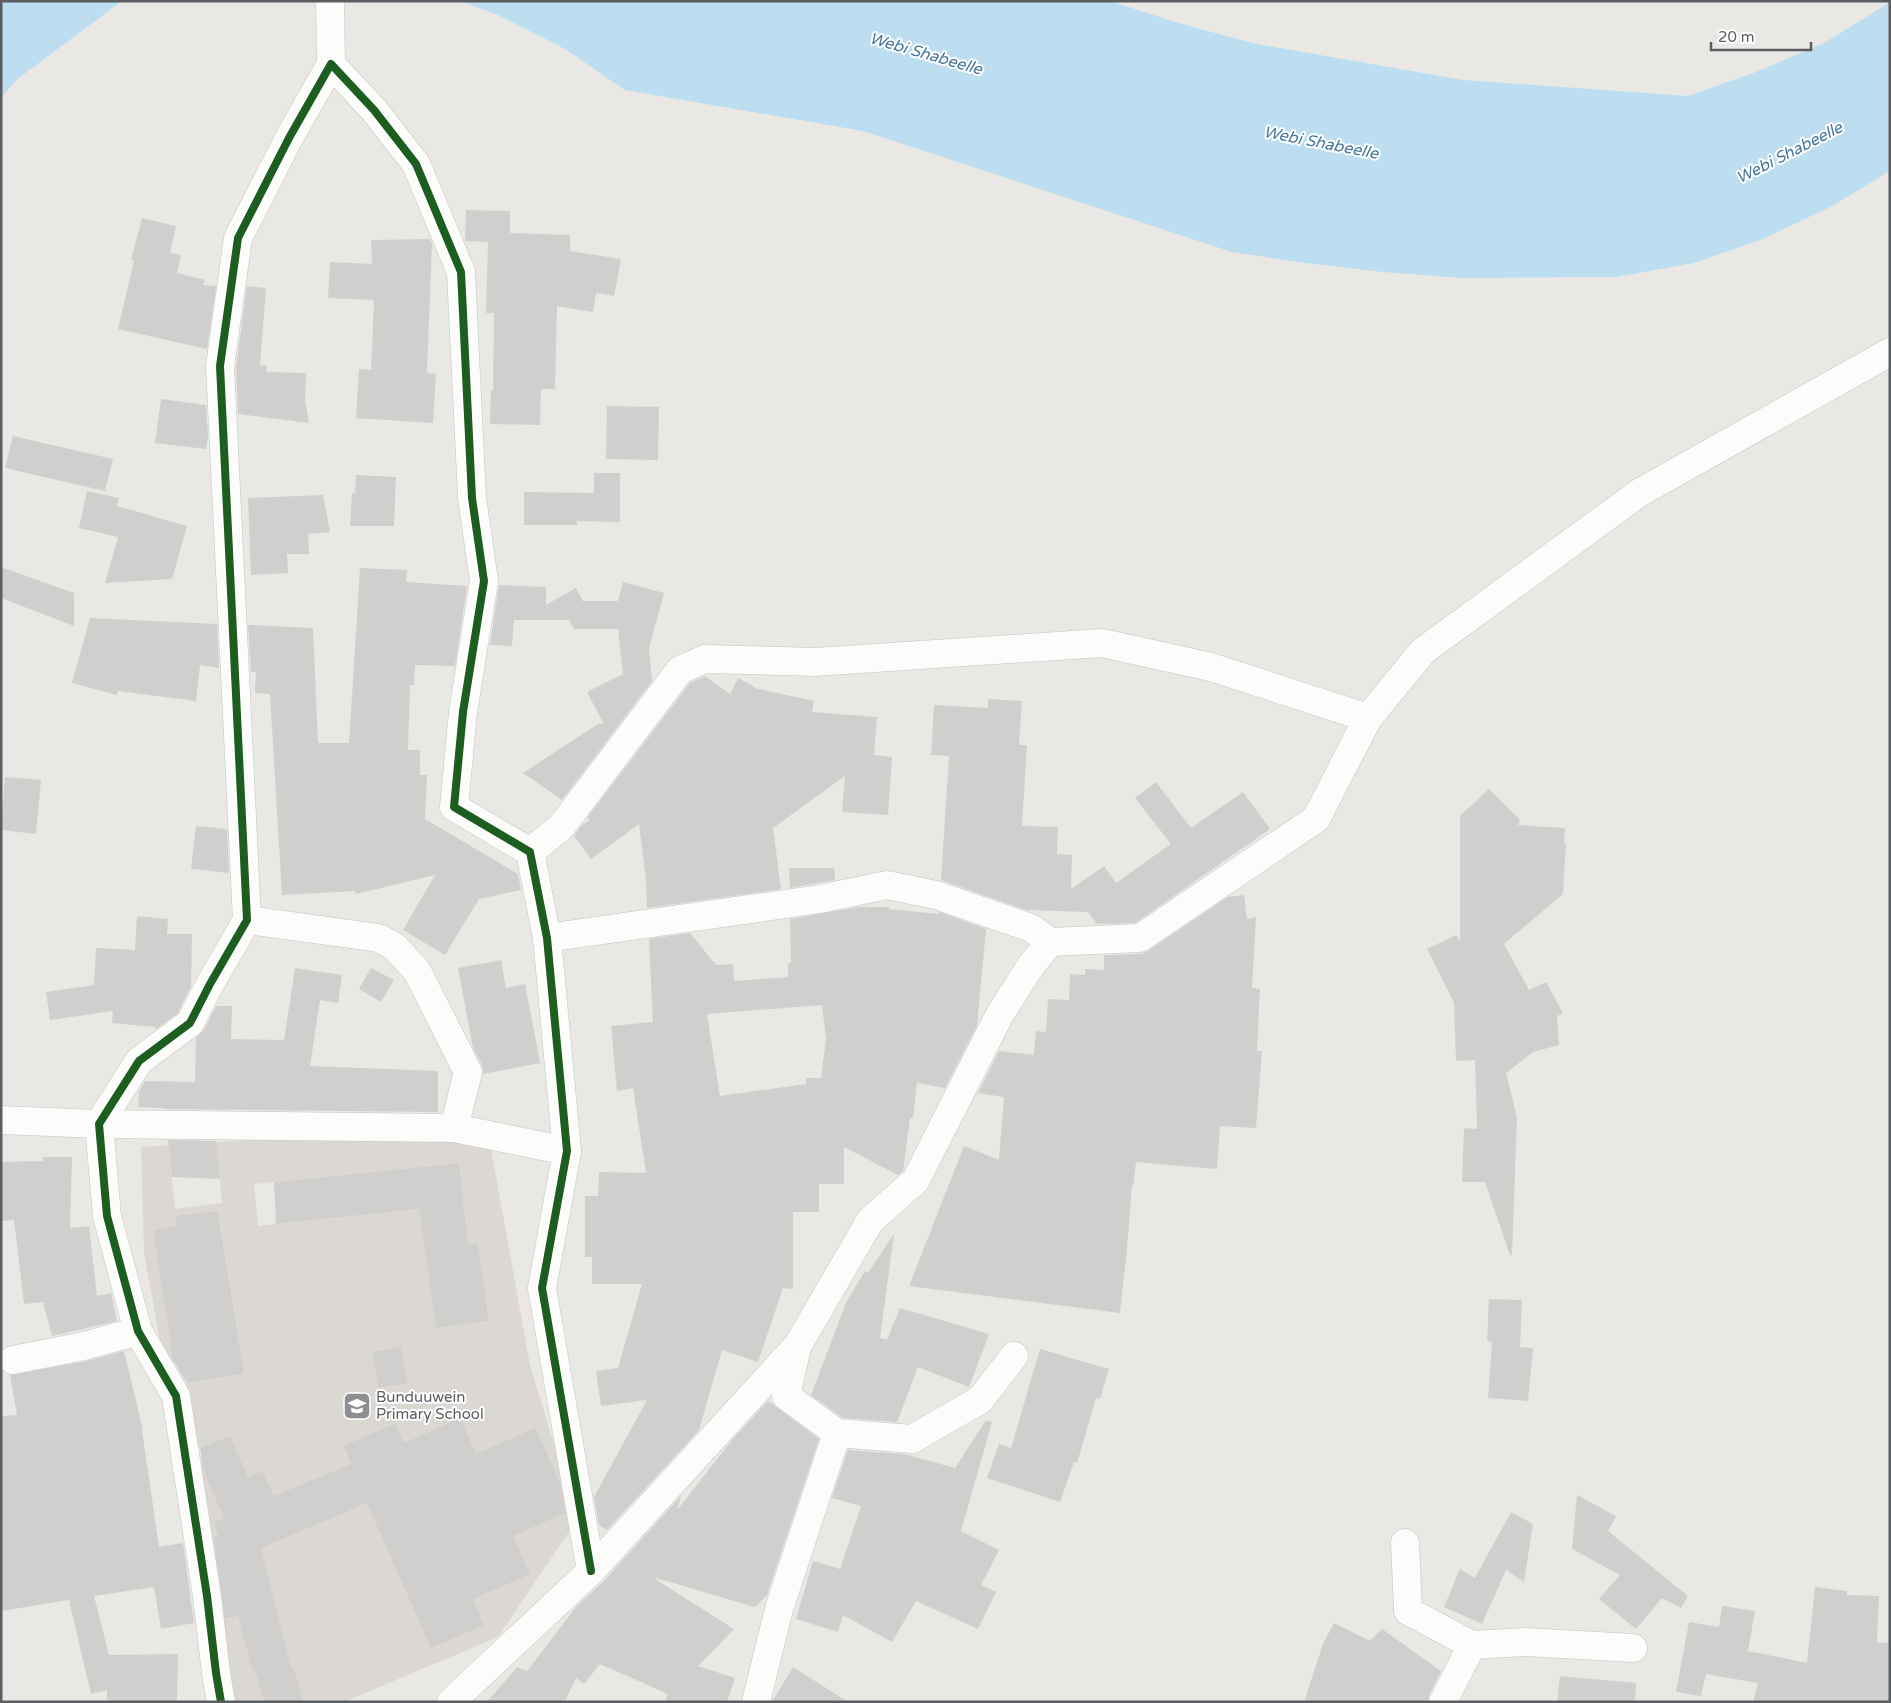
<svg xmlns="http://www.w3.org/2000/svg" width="1891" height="1703" viewBox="0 0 1891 1703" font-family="'Varela Round',sans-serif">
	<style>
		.education { fill: #dbd8d4; fill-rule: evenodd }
		.water { fill: #bcdef0 }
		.building { fill: #d0cfcd; fill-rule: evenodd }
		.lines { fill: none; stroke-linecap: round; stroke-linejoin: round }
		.minor-casing { stroke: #c3c4c4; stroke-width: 29 }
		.minor { stroke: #fcfcfb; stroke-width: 28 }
		.cycleway-casing { stroke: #fff; stroke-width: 11 }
		.cycleway { stroke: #1b5e20; stroke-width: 8 }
		.labels { text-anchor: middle; stroke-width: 4; stroke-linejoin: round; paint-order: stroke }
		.poi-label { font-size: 15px; fill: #5a5e61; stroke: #fff; text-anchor: start }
		.water-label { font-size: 16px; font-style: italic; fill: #46769c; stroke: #fff }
	</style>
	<rect width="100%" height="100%" fill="#e9e8e4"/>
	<path class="education" d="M 433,1128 L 491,1149 L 530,1365 L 577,1520 L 498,1637 L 344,1702 L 303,1702 L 294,1668 L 257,1677 L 264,1702 L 231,1702 L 194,1527 L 144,1253 L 141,1147 ZM 216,1144 L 222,1203 L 175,1209 L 169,1149 ZM 459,1163 L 466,1226 L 431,1230 L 429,1208 L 258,1226 L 254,1184 ZM 220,1220 L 244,1374 L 177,1385 L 153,1230 ZM 478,1242 L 489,1321 L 436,1328 L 425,1250 ZM 401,1348 L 406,1384 L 378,1388 L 372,1352 ZM 395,1423 L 484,1624 L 431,1647 L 343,1446 ZM 231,1436 L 238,1456 L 202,1468 L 196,1448 ZM 251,1512 L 289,1662 L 252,1671 L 214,1522 Z"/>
	<g class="water">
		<path d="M 1,1 L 122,1 L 16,80 L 1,98 Z"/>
		<path d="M 460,1 L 1110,1 L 1175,22 L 1252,43 L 1463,80 L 1688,96 L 1756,72 L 1826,42 L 1890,2 L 1890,171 L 1832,206 L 1763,239 L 1694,263 L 1616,277 L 1462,278 L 1383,272 L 1306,263 L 1232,252 L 863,131 L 625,90 L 565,49 L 498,15 Z"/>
	</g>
	<g class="building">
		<path d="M 466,210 L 510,211 L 510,233 L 570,235 L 570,251 L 621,259 L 614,296 L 596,293 L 593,312 L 557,306 L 555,389 L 541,389 L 540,425 L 490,424 L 491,390 L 493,391 L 494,313 L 486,313 L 488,242 L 465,241 Z"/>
		<path d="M 142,218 L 176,226 L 170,253 L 181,255 L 177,273 L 205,280 L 203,285 L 216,286 L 207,349 L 118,329 L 134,261 L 131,260 Z"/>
		<path d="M 430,239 L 432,243 L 427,373 L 436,374 L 433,423 L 356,418 L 359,369 L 371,370 L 374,300 L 328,298 L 330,262 L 372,264 L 371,240 Z"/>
		<path d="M 247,286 L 266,288 L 260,365 L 267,366 L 266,372 L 306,373 L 305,400 L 309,423 L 238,414 L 236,367 Z"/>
		<path d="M 161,399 L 206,405 L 208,437 L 206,449 L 155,443 Z"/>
		<path d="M 607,406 L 659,407 L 658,460 L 606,459 Z"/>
		<path d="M 13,436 L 113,459 L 105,491 L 5,468 Z"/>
		<path d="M 594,473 L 620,473 L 620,522 L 577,521 L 577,525 L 524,525 L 524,492 L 594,493 Z"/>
		<path d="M 356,475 L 396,477 L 394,526 L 350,526 L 352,493 L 355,493 Z"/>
		<path d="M 87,491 L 119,498 L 117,506 L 187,526 L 172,579 L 105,583 L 118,537 L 79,528 Z"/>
		<path d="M 323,495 L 330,532 L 308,534 L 309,554 L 287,554 L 288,573 L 251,575 L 248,498 Z"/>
		<path d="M 1,567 L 74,593 L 74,626 L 1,598 Z"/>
		<path d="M 360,568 L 407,570 L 406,582 L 467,586 L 455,666 L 415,665 L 414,685 L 410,685 L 408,750 L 420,750 L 420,775 L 427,775 L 425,819 L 518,874 L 521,890 L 479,899 L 445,955 L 403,930 L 435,875 L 356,894 L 355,891 L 282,895 L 270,694 L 255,693 L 256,672 L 251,672 L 248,625 L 313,628 L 318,743 L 349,743 Z"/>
		<path d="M 623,582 L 664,593 L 649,648 L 652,681 L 562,800 L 523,773 L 598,724 L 604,724 L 587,692 L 623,674 L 618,629 L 574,629 L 569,620 L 514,620 L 512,646 L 490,645 L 499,585 L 546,587 L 546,605 L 576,588 L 583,601 L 618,601 Z"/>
		<path d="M 90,618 L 217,624 L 219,668 L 200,665 L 196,701 L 118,691 L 117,695 L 72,683 Z"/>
		<path d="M 705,676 L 730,694 L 738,678 L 758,689 L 814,701 L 812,712 L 877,717 L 874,755 L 892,757 L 888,815 L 842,812 L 845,776 L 773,828 L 781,889 L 647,908 L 646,880 L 639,824 L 591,859 L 574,836 L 581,826 L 590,820 L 587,818 L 690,683 Z"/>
		<path d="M 988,699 L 1022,701 L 1019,745 L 1027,745 L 1022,826 L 1058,827 L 1057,854 L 1072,855 L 1071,889 L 1104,866 L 1116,883 L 1171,844 L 1135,798 L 1156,782 L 1191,828 L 1243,792 L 1270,829 L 1135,923 L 1097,924 L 1088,912 L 1026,910 L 941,880 L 949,756 L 931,755 L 934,705 L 988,708 Z"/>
		<path d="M 5,777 L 41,780 L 36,834 L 1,830 Z"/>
		<path d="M 1489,789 L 1520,820 L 1518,825 L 1565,828 L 1564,843 L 1566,843 L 1563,894 L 1504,944 L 1529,990 L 1546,982 L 1563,1013 L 1557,1016 L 1559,1045 L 1533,1052 L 1506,1073 L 1517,1117 L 1512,1255 L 1510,1255 L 1485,1182 L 1462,1182 L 1464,1128 L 1477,1129 L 1475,1060 L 1456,1061 L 1454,1003 L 1427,949 L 1456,935 L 1460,942 L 1460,816 Z"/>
		<path d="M 196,826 L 227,829 L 229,873 L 191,869 Z"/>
		<path d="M 789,868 L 834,868 L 835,880 L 790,888 Z"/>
		<path d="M 1244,895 L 1247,919 L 1256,917 L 1252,988 L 1260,989 L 1257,1051 L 1262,1051 L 1256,1128 L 1220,1126 L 1217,1169 L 1136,1162 L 1133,1186 L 1132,1185 L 1127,1249 L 1120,1313 L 909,1286 L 964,1146 L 999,1160 L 1004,1097 L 978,1093 L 999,1051 L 1034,1055 L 1036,1031 L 1046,1032 L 1048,999 L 1069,1000 L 1070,974 L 1085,975 L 1085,969 L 1104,970 L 1104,955 L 1141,954 L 1148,951 L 1228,897 Z"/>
		<path d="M 859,907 L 889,907 L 889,909 L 939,914 L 939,912 L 986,929 L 977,1025 L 945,1088 L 917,1083 L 913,1118 L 910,1118 L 903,1171 L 898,1175 L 844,1147 L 844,1184 L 819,1184 L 819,1212 L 793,1212 L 793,1289 L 783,1288 L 758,1362 L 722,1350 L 699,1430 L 607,1530 L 599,1525 L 594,1497 L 647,1400 L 601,1406 L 596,1371 L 618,1368 L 642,1284 L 592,1284 L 592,1257 L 585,1257 L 585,1196 L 598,1196 L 599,1172 L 646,1173 L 633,1088 L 617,1091 L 611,1026 L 653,1022 L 649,939 L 690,933 L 716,965 L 733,964 L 734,981 L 788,977 L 788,963 L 791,963 L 790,919 ZM 822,1005 L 826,1040 L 821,1078 L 806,1078 L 806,1084 L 720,1096 L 707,1014 Z"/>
		<path d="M 137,916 L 168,919 L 167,934 L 192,934 L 191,986 L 178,1013 L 156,1029 L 155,1027 L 112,1023 L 113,1011 L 50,1020 L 46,992 L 94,985 L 96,948 L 135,950 Z"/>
		<path d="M 501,960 L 506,988 L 525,984 L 540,1063 L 483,1074 L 482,1065 L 473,1048 L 458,968 Z"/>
		<path d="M 295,968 L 342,975 L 338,1003 L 320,1000 L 310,1066 L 438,1071 L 438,1112 L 165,1109 L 164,1108 L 138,1107 L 139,1091 L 145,1081 L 195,1082 L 196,1038 L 204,1030 L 216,1006 L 232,1006 L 231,1039 L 284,1040 Z"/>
		<path d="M 371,968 L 394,980 L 381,1002 L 359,989 Z"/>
		<path d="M 168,1140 L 216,1141 L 220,1179 L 172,1177 Z"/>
		<path d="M 43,1157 L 72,1157 L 70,1228 L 89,1226 L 97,1296 L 111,1293 L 117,1321 L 52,1336 L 43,1302 L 24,1304 L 14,1220 L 1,1221 L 1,1162 L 43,1161 Z"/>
		<path d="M 459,1163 L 468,1244 L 478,1242 L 489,1321 L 436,1328 L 419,1209 L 276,1224 L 274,1182 Z"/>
		<path d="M 218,1211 L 244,1374 L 187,1383 L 173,1360 L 153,1230 L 177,1226 L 176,1216 Z"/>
		<path d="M 894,1234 L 880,1338 L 887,1340 L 900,1308 L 989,1334 L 969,1387 L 918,1367 L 897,1422 L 843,1418 L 811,1395 L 846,1303 L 865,1271 L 868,1273 Z"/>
		<path d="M 1489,1299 L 1522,1300 L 1520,1347 L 1533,1348 L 1528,1401 L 1488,1398 L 1492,1342 L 1487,1341 Z"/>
		<path d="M 401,1347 L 407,1384 L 378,1388 L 372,1352 Z"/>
		<path d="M 1040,1349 L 1109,1369 L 1100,1399 L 1096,1398 L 1077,1463 L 1074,1462 L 1060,1502 L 987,1478 L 999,1444 L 1011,1448 Z"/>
		<path d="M 124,1351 L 143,1430 L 142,1431 L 159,1547 L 183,1543 L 194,1623 L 161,1629 L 154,1587 L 94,1596 L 109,1655 L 178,1654 L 177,1702 L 107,1702 L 107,1690 L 91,1694 L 69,1600 L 1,1611 L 1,1416 L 17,1415 L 10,1375 L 87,1361 Z"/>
		<path d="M 768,1401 L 819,1439 L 767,1595 L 755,1607 L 656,1578 L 655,1579 L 734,1629 L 698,1666 L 735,1678 L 727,1702 L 665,1702 L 668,1694 L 600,1664 L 584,1684 L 576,1678 L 565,1702 L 487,1702 L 517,1667 L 527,1671 L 576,1607 L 603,1582 L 681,1496 L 677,1510 L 733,1439 Z"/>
		<path d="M 460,1418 L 476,1454 L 535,1428 L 560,1482 L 565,1513 L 513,1536 L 530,1574 L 473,1599 L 484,1625 L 431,1648 L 367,1503 L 261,1548 L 291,1668 L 294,1668 L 303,1702 L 264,1702 L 255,1670 L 252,1671 L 238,1616 L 225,1618 L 214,1538 L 218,1537 L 214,1522 L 224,1519 L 203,1469 L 200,1447 L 231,1436 L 240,1461 L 241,1461 L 248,1478 L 262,1471 L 274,1496 L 351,1464 L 343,1446 L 395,1423 L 404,1443 Z"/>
		<path d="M 986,1420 L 992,1422 L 961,1531 L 999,1550 L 981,1585 L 996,1592 L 978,1629 L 916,1601 L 892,1642 L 843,1615 L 838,1632 L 796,1619 L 813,1561 L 840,1569 L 861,1506 L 832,1498 L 848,1450 L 904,1454 L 955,1468 Z"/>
		<path d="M 1577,1495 L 1616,1516 L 1608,1531 L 1688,1596 L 1681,1608 L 1662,1598 L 1636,1629 L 1599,1599 L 1620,1575 L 1572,1549 Z"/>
		<path d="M 1511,1512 L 1533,1524 L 1524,1582 L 1506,1570 L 1482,1624 L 1444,1607 L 1460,1569 L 1475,1578 Z"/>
		<path d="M 1815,1587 L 1847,1591 L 1847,1595 L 1879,1596 L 1877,1642 L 1890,1643 L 1890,1702 L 1753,1702 L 1758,1683 L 1706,1674 L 1701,1696 L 1676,1692 L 1689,1622 L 1719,1627 L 1722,1606 L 1755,1611 L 1748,1651 L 1807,1663 Z"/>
		<path d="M 1334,1623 L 1370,1641 L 1382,1629 L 1441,1671 L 1429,1695 L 1428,1702 L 1304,1702 L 1323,1644 Z"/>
		<path d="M 793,1667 L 848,1702 L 772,1702 Z"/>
		<path d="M 1560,1676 L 1636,1683 L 1635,1702 L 1557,1702 Z"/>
	</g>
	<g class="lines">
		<g class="minor-casing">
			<g id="minor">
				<path d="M 330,1 L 331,64"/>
				<path d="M 530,852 L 561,827 L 680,670 L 705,659 L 815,662 L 1102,643 L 1211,667 L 1368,718"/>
				<path d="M 247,920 L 379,938 L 395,947 L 417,971 L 468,1072 L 454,1128"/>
				<path d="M 547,938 L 820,899 L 887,885 L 936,895 L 1031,928 L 1050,942 L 1140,938 L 1316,819 L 1368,718 L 1423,651 L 1639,493 L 1890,352"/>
				<path d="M 1,1120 L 99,1124 L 454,1128 L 567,1151"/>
				<path d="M 797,1347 L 786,1396 L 837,1433 L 912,1439 L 980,1400 L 1014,1356"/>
				<path d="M 13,1360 L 84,1346 L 138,1331"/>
				<path d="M 1405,1543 L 1408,1611 L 1472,1645 L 1526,1642 L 1633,1648"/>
				<path d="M 221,1702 L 216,1673 L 207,1596 L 176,1396 L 138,1331 L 107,1216 L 99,1124 L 139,1061 L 190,1023 L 210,984 L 247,920 L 220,366 L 238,238 L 289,138 L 331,64 L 374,110 L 416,164 L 461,272 L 472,498 L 484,581 L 463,712 L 454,807 L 530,852 L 547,938 L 567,1151 L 542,1288 L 591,1571"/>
				<path d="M 451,1702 L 591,1571 L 798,1345 L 870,1221 L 916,1180 L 1000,1014 L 1030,967 L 1050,942"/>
				<path d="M 756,1702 L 779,1609 L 837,1433"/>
				<path d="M 1443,1702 L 1472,1645"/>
			</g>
		</g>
		<use href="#minor" class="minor"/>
		<g class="cycleway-casing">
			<path id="cycleway" d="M 221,1702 L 216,1673 L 207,1596 L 176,1396 L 138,1331 L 107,1216 L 99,1124 L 139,1061 L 190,1023 L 210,984 L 247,920 L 220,366 L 238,238 L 289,138 L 331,64 L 374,110 L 416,164 L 461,272 L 472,498 L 484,581 L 463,712 L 454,807 L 530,852 L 547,938 L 567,1151 L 542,1288 L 591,1571"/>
		</g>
		<use href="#cycleway" class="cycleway"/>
	</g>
	<defs>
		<g id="school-square" transform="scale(1.4375)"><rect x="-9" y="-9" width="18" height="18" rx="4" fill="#8c8e8f" stroke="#fff"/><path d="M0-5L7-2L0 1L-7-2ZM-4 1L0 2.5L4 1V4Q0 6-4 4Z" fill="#fff"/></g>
	</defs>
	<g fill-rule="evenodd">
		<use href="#school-square" x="357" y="1406"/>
	</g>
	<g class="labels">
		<g class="poi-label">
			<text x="376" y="1402">Bunduuwein<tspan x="376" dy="17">Primary School</tspan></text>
		</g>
		<g class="water-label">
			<text transform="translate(926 53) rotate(16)" y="6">Webi Shabeelle</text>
			<text transform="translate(1321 142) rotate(11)" y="6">Webi Shabeelle</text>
			<text transform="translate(1789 152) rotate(-27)" y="6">Webi Shabeelle</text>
		</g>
	</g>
	<rect width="1891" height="1703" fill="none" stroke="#5a5e61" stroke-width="5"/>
	<path d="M1711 42v8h100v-8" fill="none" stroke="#5a5e61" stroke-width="2.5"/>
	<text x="1718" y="42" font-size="15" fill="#5a5e61" stroke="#ffffff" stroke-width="4" paint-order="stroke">20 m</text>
</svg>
